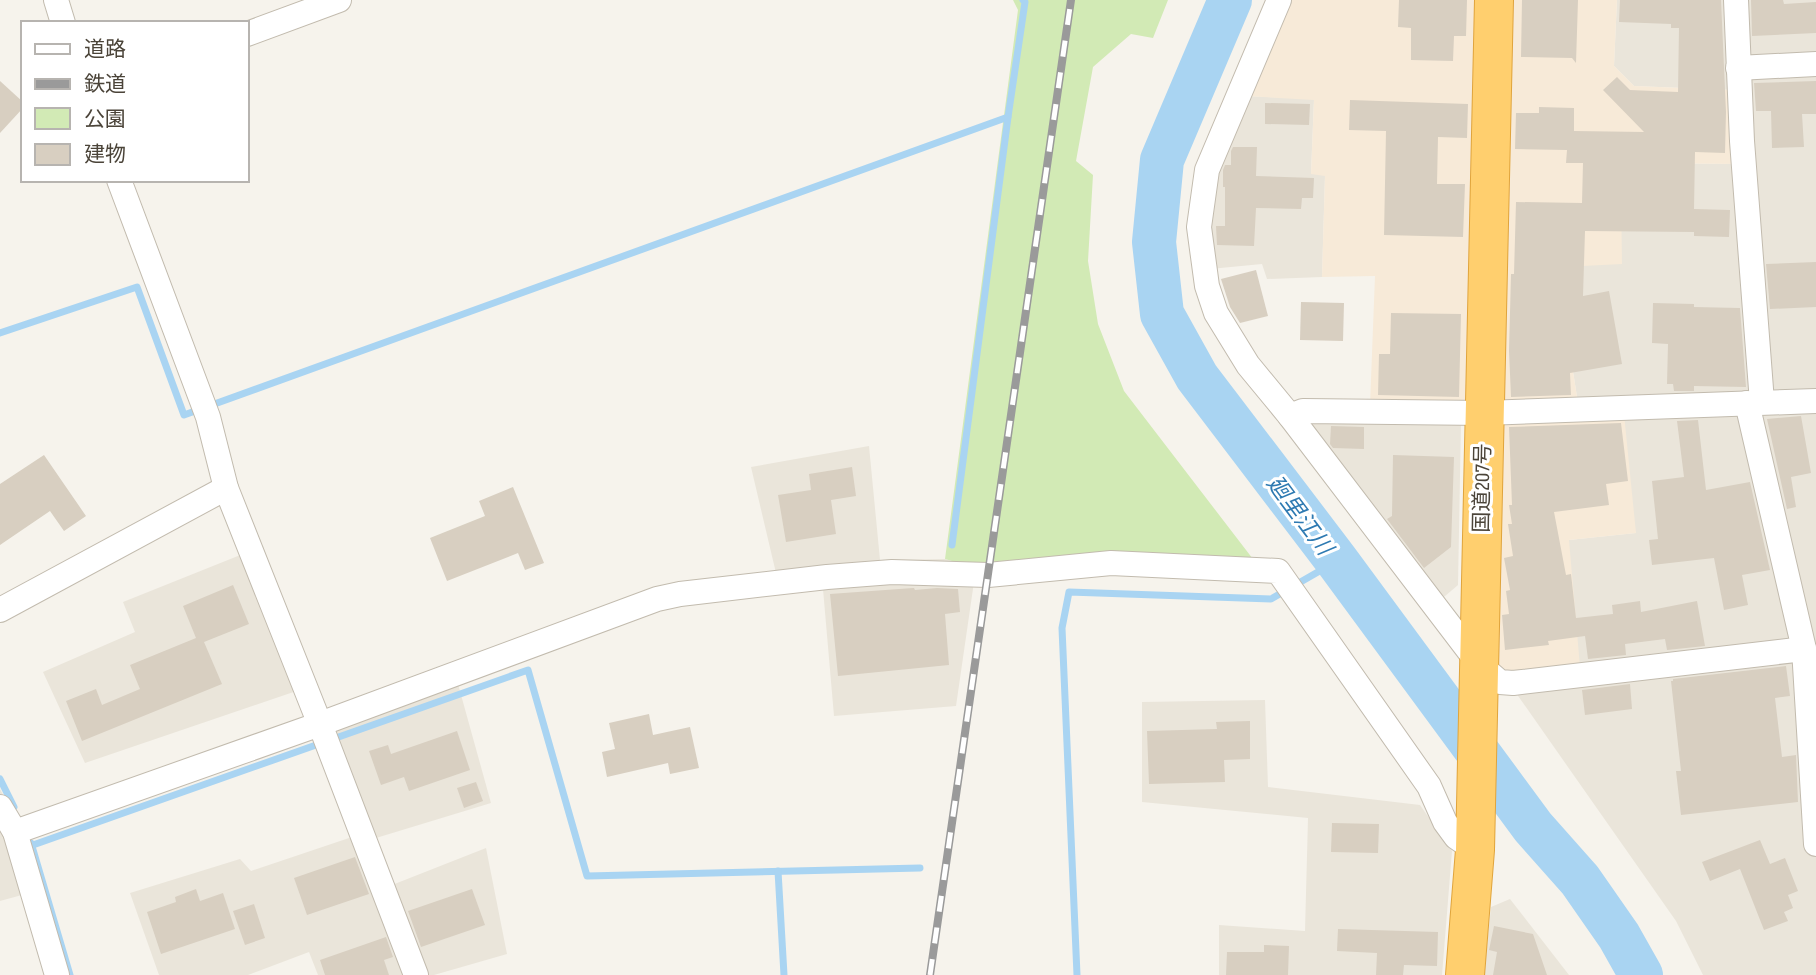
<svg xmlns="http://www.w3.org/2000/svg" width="1816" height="975" viewBox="0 0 1816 975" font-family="'Sofia Sans Condensed','Noto Sans JP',sans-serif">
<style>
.residential{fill:#eae5da}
.commercial{fill:#f7ead8}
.green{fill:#d2eab5}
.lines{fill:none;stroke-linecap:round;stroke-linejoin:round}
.stream{stroke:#a9d4f2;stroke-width:7}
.river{stroke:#a9d4f2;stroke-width:44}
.building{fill:#d8cfc1}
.street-casing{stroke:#c2bbae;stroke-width:26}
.highway-casing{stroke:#e0a43c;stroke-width:40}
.street{stroke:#fff;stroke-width:24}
.highway{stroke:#ffcf6e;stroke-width:38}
.rail-casing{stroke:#9a9a9a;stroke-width:8}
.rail{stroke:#fff;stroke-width:5;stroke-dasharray:16;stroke-linecap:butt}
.labels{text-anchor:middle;stroke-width:6;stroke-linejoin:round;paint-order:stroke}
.street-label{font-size:21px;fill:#4b4439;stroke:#fff}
.water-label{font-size:23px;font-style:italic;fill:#2e7ab2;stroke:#fff}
</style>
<rect width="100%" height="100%" fill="#f6f3ec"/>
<g class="residential">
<path d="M1617 0H1816V975H1703L1676 921 1502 673 1569 540 1636 533 1580 416 1564 314 1562 267 1621 198 1640 163 1737 164 1733 90 1634 86 1614 66Z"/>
<path d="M1246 96 1314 99 1311 173 1325 175 1322 277 1267 279 1262 264 1210 269 1206 227 1214 171Z"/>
<path d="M1326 421 1461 422 1458 585 1438 602 1306 425Z"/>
<path d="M869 446 880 560 945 559 976 568 956 706 834 716 823 589 780 590 751 467Z"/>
<path d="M263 546 314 685 85 763 43 672 135 632 123 602Z"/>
<path d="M453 666 491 803 376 838 392 885 486 848 507 954 434 975H318L309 952 248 975H159L130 893 240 859 251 871 352 837 305 722Z"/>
<path d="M1265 700 1268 787 1420 805 1452 851 1442 975H1219V925L1305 931 1308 818 1142 802V702Z"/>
<path d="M0 789 26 838 40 890 0 901Z"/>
<path d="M1510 899 1569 975H1484L1491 907Z"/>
</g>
<g class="commercial">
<path d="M1287 0H1475L1466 407 1370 405 1375 276 1322 277 1325 176 1311 174 1314 100 1246 96Z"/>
<path d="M1509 0H1617L1614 66 1634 86 1733 90 1737 164 1640 163 1621 198 1622 264 1562 267 1564 314 1580 416 1624 414 1636 533 1569 540 1580 667 1502 673 1496 664Z"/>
</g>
<path class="green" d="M1013 0H1168L1153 38 1131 34 1093 67 1076 161 1093 175 1088 261 1098 324 1124 391 1256 563 976 568 945 559 1018 10Z"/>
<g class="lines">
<g class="stream">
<path d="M0 333 137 287 184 415 1008 117 1025 2 1023 0"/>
<path d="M952 545 1008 117"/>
<path d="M0 779 14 807"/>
<path d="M31 843 70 975"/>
<path d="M33 845 528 670 587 876 920 868"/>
<path d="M778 871 784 975"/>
<path d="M1077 975 1062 628 1069 592 1271 599 1337 561"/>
</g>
<path class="river" d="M1230 0 1162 160 1154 242 1162 314 1197 377 1337 561 1533 827 1580 880 1619 936 1641 975"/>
</g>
<g class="building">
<path d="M1399 0H1467L1466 36H1454L1453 61 1411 60V28L1398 27Z"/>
<path d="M1522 0H1578L1576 63 1572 58 1521 57Z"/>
<path d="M1620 0H1721L1726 112 1725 153 1695 152 1694 209 1730 210 1729 237 1694 236V232L1585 231 1583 296 1609 291 1622 364 1570 373 1571 395 1511 397 1509 351 1511 274H1514L1516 202 1582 203 1583 163H1566L1567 150 1515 149 1516 113H1539V107L1574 108V131L1644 132 1603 90 1617 77 1630 90 1678 92 1679 28H1671V24L1619 22Z"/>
<path d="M1751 0H1783L1784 4 1816 2V33L1752 36Z"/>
<path d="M0 81 23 102V108L0 133Z"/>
<path d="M1816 81V114H1802L1804 147 1772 148 1771 111H1756L1754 83Z"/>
<path d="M1350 100 1468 104 1467 138 1438 137 1437 184H1465L1463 237 1384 235 1386 131 1349 130Z"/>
<path d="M1265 103 1310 104 1309 125 1265 124Z"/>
<path d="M1233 147H1257L1256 176 1314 178 1313 198H1302L1301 209 1256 208 1254 246 1217 245 1216 226H1225V187H1223V170L1225 165H1231V151Z"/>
<path d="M1816 262V307L1770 309 1766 264Z"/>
<path d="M1256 270 1268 316 1240 323 1230 307 1221 279Z"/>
<path d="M1301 302 1344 303 1343 341 1300 340Z"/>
<path d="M1653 303 1694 304V307L1740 308 1746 387 1694 386V391H1674L1673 384H1667L1668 344 1652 343Z"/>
<path d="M1391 313 1461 314 1459 397 1378 395 1379 354H1390Z"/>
<path d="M1801 416 1811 473 1791 477 1796 507 1787 509 1767 419Z"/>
<path d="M1698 420 1706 490 1750 482 1770 570 1742 575 1748 605 1724 610 1714 558 1652 565 1649 540 1658 539 1652 481 1684 477 1677 421Z"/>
<path d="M1621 423 1628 481 1606 484 1609 505 1554 512 1566 575 1571 574 1576 618 1613 614 1612 605 1640 601 1641 612 1697 601 1705 646 1667 650 1665 639 1625 644 1626 655 1588 659 1585 636 1548 641 1549 645 1505 650 1502 615 1509 614 1506 591 1510 590 1504 558 1513 556 1508 524H1512L1509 505H1512L1509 427Z"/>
<path d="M1331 426 1364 427V449L1333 448 1330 444Z"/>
<path d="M44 455 86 516 64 531 50 511 0 545V484Z"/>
<path d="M1393 455 1454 457 1451 547 1424 568 1387 519 1392 516Z"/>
<path d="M852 467 856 496 831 500 836 534 786 542 778 495 811 490 809 474Z"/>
<path d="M513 487 544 563 525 570 518 553 447 581 430 538 485 516 479 501Z"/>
<path d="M233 585 249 624 204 642 222 684 82 741 66 701 96 689 102 705 140 689 130 665 196 638 183 606Z"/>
<path d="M913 588H914L915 590 937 588 958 589 960 612 945 614 949 665 838 676 830 594Z"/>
<path d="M1786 666 1790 696 1775 698 1782 757 1796 755 1798 802 1681 815 1676 771H1681L1671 681H1673V679Z"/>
<path d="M1630 684 1632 709 1585 715 1582 690Z"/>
<path d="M649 714 653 735 690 727 699 768 670 774 668 763 607 777 602 752 615 749 609 723Z"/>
<path d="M1250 721V759L1224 760 1225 782 1149 784 1147 731 1217 729 1216 722Z"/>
<path d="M457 731 470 770 409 791 404 777 381 785 369 751 388 745 391 754Z"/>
<path d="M476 782 483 801 464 808 457 788Z"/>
<path d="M1332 823 1379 824 1378 853 1331 852Z"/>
<path d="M1760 840 1770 864 1785 858 1798 891 1788 895 1793 908 1784 912 1788 921 1764 930 1740 869 1710 881 1702 862Z"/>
<path d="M355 857 369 894 307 915 294 878Z"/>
<path d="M196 889 200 901 223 893 235 929 161 954 147 912 176 902 175 897Z"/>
<path d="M472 889 485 925 421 947 408 911Z"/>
<path d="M254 904 265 938 245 945 233 911Z"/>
<path d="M1494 926 1533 934 1547 975H1493L1497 952 1489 950Z"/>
<path d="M1338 929 1438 932 1437 966 1404 965 1403 975H1376L1377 953 1337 951Z"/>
<path d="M386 937 393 957 384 960 389 975H325L320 960Z"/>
<path d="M1264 945 1289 946 1288 975H1226L1227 952H1264Z"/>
</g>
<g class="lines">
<g class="street-casing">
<g id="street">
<path d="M56 0 63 23"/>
<path d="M1279 0 1207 170 1199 227 1207 286 1216 313 1248 365 1290 416 1479 664 1500 682 1513 683 1804 649"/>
<path d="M1736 0 1742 141 1762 402"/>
<path d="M247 34 339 0"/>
<path d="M1738 68 1816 64"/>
<path d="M119 180 208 417 226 488 323 732 416 975"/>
<path d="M1747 403 1804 649 1816 844"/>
<path d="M1290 416 1303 411 1484 413 1816 401"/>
<path d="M0 610 226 488"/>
<path d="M0 807 15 832 57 975"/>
<path d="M15 832 320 724 657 599 680 594 827 577 892 572 988 575 1111 563 1278 571 1429 786 1445 822 1456 837 1475 850"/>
</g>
</g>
<g class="highway-casing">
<path id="highway" d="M1465 975 1475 850 1494 0"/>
</g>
<use href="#street" class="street"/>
<use href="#highway" class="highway"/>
<g class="rail-casing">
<path id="rail" d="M930 975 1071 0"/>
</g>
<use href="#rail" class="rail"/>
</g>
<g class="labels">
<g class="street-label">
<text transform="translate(1482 488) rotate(-89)" y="7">国道207号</text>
</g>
<g class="water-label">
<text transform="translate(1300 515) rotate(53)" y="8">廻里江川</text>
</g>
</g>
<rect x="21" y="21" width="228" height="161" fill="#ffffff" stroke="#b7b4b0" stroke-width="2"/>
<rect x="35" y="44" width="35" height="10" fill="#ffffff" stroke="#b7b4b0" stroke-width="2"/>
<text x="84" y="56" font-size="21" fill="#4b4439">道路</text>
<rect x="35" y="79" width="35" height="10" fill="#9a9a9a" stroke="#b7b4b0" stroke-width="2"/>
<text x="84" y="91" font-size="21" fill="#4b4439">鉄道</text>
<rect x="35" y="108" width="35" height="21" fill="#d2eab5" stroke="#b7b4b0" stroke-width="2"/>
<text x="84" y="126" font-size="21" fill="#4b4439">公園</text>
<rect x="35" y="144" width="35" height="21" fill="#d8cfc1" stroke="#b7b4b0" stroke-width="2"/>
<text x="84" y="161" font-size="21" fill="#4b4439">建物</text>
</svg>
